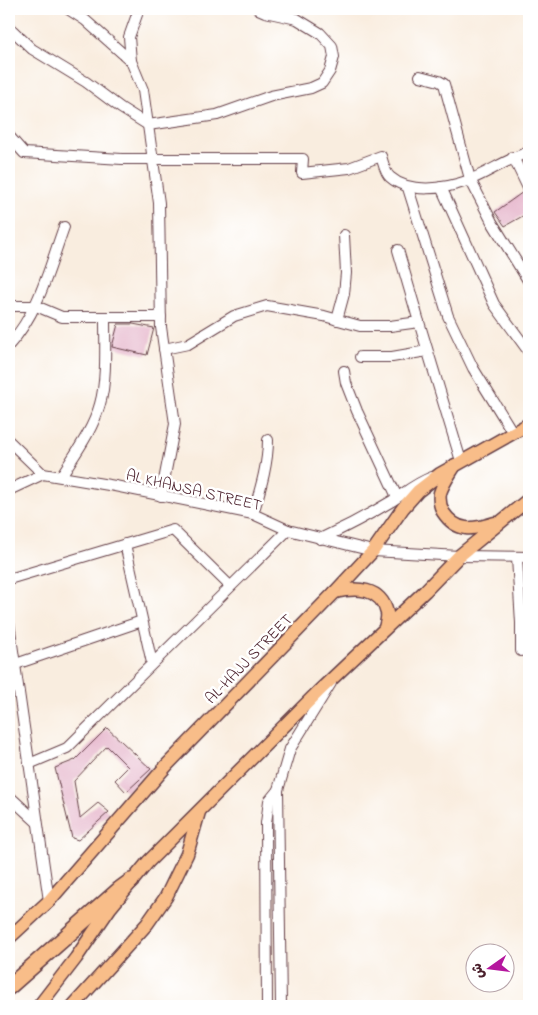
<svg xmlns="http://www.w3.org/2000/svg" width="538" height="1015" viewBox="0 0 538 1015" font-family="'Indie Flower','Playpen Sans Arabic',sans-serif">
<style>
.building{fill:#e4b1c8}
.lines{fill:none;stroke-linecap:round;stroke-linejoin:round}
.minor-casing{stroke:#643e46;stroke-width:12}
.major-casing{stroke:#643e46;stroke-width:15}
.highway-casing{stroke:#643e46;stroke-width:18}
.minor{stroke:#fff;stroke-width:10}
.major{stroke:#f8bd89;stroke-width:12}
.highway{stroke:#f8bd89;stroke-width:15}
.labels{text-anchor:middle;stroke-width:5;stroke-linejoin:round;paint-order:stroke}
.street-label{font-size:16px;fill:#4a1f2b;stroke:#fff}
</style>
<rect width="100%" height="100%" fill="#fff"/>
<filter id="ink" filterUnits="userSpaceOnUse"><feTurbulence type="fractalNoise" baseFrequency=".02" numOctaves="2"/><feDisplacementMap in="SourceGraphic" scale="10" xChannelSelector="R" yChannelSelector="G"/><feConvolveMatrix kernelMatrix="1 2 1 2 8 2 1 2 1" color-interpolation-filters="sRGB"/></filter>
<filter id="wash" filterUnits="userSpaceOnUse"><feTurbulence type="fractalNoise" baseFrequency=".0096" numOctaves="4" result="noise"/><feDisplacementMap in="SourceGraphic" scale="20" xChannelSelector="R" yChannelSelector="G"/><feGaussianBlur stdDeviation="1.12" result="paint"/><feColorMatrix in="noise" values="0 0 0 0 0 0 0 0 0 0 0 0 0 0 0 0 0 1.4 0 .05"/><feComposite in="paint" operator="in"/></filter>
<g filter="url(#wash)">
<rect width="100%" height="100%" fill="#f9eddf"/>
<g id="blocks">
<g class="building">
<path d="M523 192 529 198V209L528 213 505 226 495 212Z"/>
<path d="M118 324H133L154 328 147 355 112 347Z"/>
<path d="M107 728 151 769 126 792 115 780 128 767 107 746 74 781 80 818 98 803 109 812 78 840 72 838 55 768 75 760Z"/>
</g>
</g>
</g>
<g filter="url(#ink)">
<use href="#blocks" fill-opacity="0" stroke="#643e46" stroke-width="1"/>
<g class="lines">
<g class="minor-casing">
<g id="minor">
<path d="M68 9 85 20 131 61"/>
<path d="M139 9 129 37 131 61 143 90 159 203 161 327 175 424 161 496"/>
<path d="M9 27 32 49 86 82 121 108 148 125 217 115 271 96 311 88 322 83 330 71 334 57 332 46 320 33 297 19 265 12 258 9"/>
<path d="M420 76 439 81 444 84 470 179 492 222 529 282"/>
<path d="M9 136 24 153 122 159H303L302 173 349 168 381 156C383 162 385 173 390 177 409 194 444 189 467 181 488 173 507 159 529 152"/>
<path d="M513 157 529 190"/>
<path d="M441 187 494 304 529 352"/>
<path d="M408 188 448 316 473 368 513 433"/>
<path d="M9 306H36L62 317H161"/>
<path d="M337 320 344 294 346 273 344 235"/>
<path d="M419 322 461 461"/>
<path d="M9 345C39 312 49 268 64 227"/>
<path d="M164 349 188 344 234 316 267 306 324 316 360 326H390L419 322 398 250"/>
<path d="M360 357H392L427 351"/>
<path d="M344 371 346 383 357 411 397 497"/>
<path d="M9 441 43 474"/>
<path d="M61 476C75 454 93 430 100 404 107 380 105 344 105 318"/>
<path d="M9 490 43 474 115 486 253 514 288 530 373 551 459 556 529 557"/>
<path d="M253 514C260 490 268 465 268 440"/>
<path d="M320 539C346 527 367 516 392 501 406 492 416 483 432 477"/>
<path d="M125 544 152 663"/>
<path d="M517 558 521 623V651"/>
<path d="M9 579 173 530 230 586"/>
<path d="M9 623 49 901"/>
<path d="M10 666 142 621"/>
<path d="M29 764 67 748 288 530"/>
<path d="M9 796 37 822"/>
<path d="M267 1006 266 823 269 801 278 790"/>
<path d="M281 1006 278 790 290 749 331 683"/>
</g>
</g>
<g class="major-casing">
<g id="major">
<path d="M455 465C450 474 443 483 440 493 439 499 440 506 443 512 457 533 473 530 495 523"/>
<path d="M335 592C356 587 381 587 387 613 388 617 386 624 385 628"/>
<path d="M9 938 49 901 167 765 335 592 373 551 403 508 418 491 440 474 529 424"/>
<path d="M39 1006 76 958 110 908 148 862 318 692 425 591 459 556 529 499"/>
<path d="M73 1006 147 924 166 897 187 854 199 812"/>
</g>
</g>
<g class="highway-casing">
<path id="highway" d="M9 987 120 889 131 881"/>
</g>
<use href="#minor" class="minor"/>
<use href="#major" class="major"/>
<use href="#highway" class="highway"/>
</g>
</g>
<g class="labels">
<g class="street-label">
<text transform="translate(194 489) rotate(13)" y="6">AL KHANSA STREET</text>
<text transform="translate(248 658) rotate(-46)" y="6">AL-HAJJ STREET</text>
</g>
</g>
<rect width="538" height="1015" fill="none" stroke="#fff" stroke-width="30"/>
<g transform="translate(490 968) rotate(256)"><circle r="24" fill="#ffffff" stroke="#b7a5aa"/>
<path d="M0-4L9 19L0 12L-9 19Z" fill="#b5179e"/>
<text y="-8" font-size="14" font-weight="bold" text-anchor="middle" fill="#4a1f2b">ش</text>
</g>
</svg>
